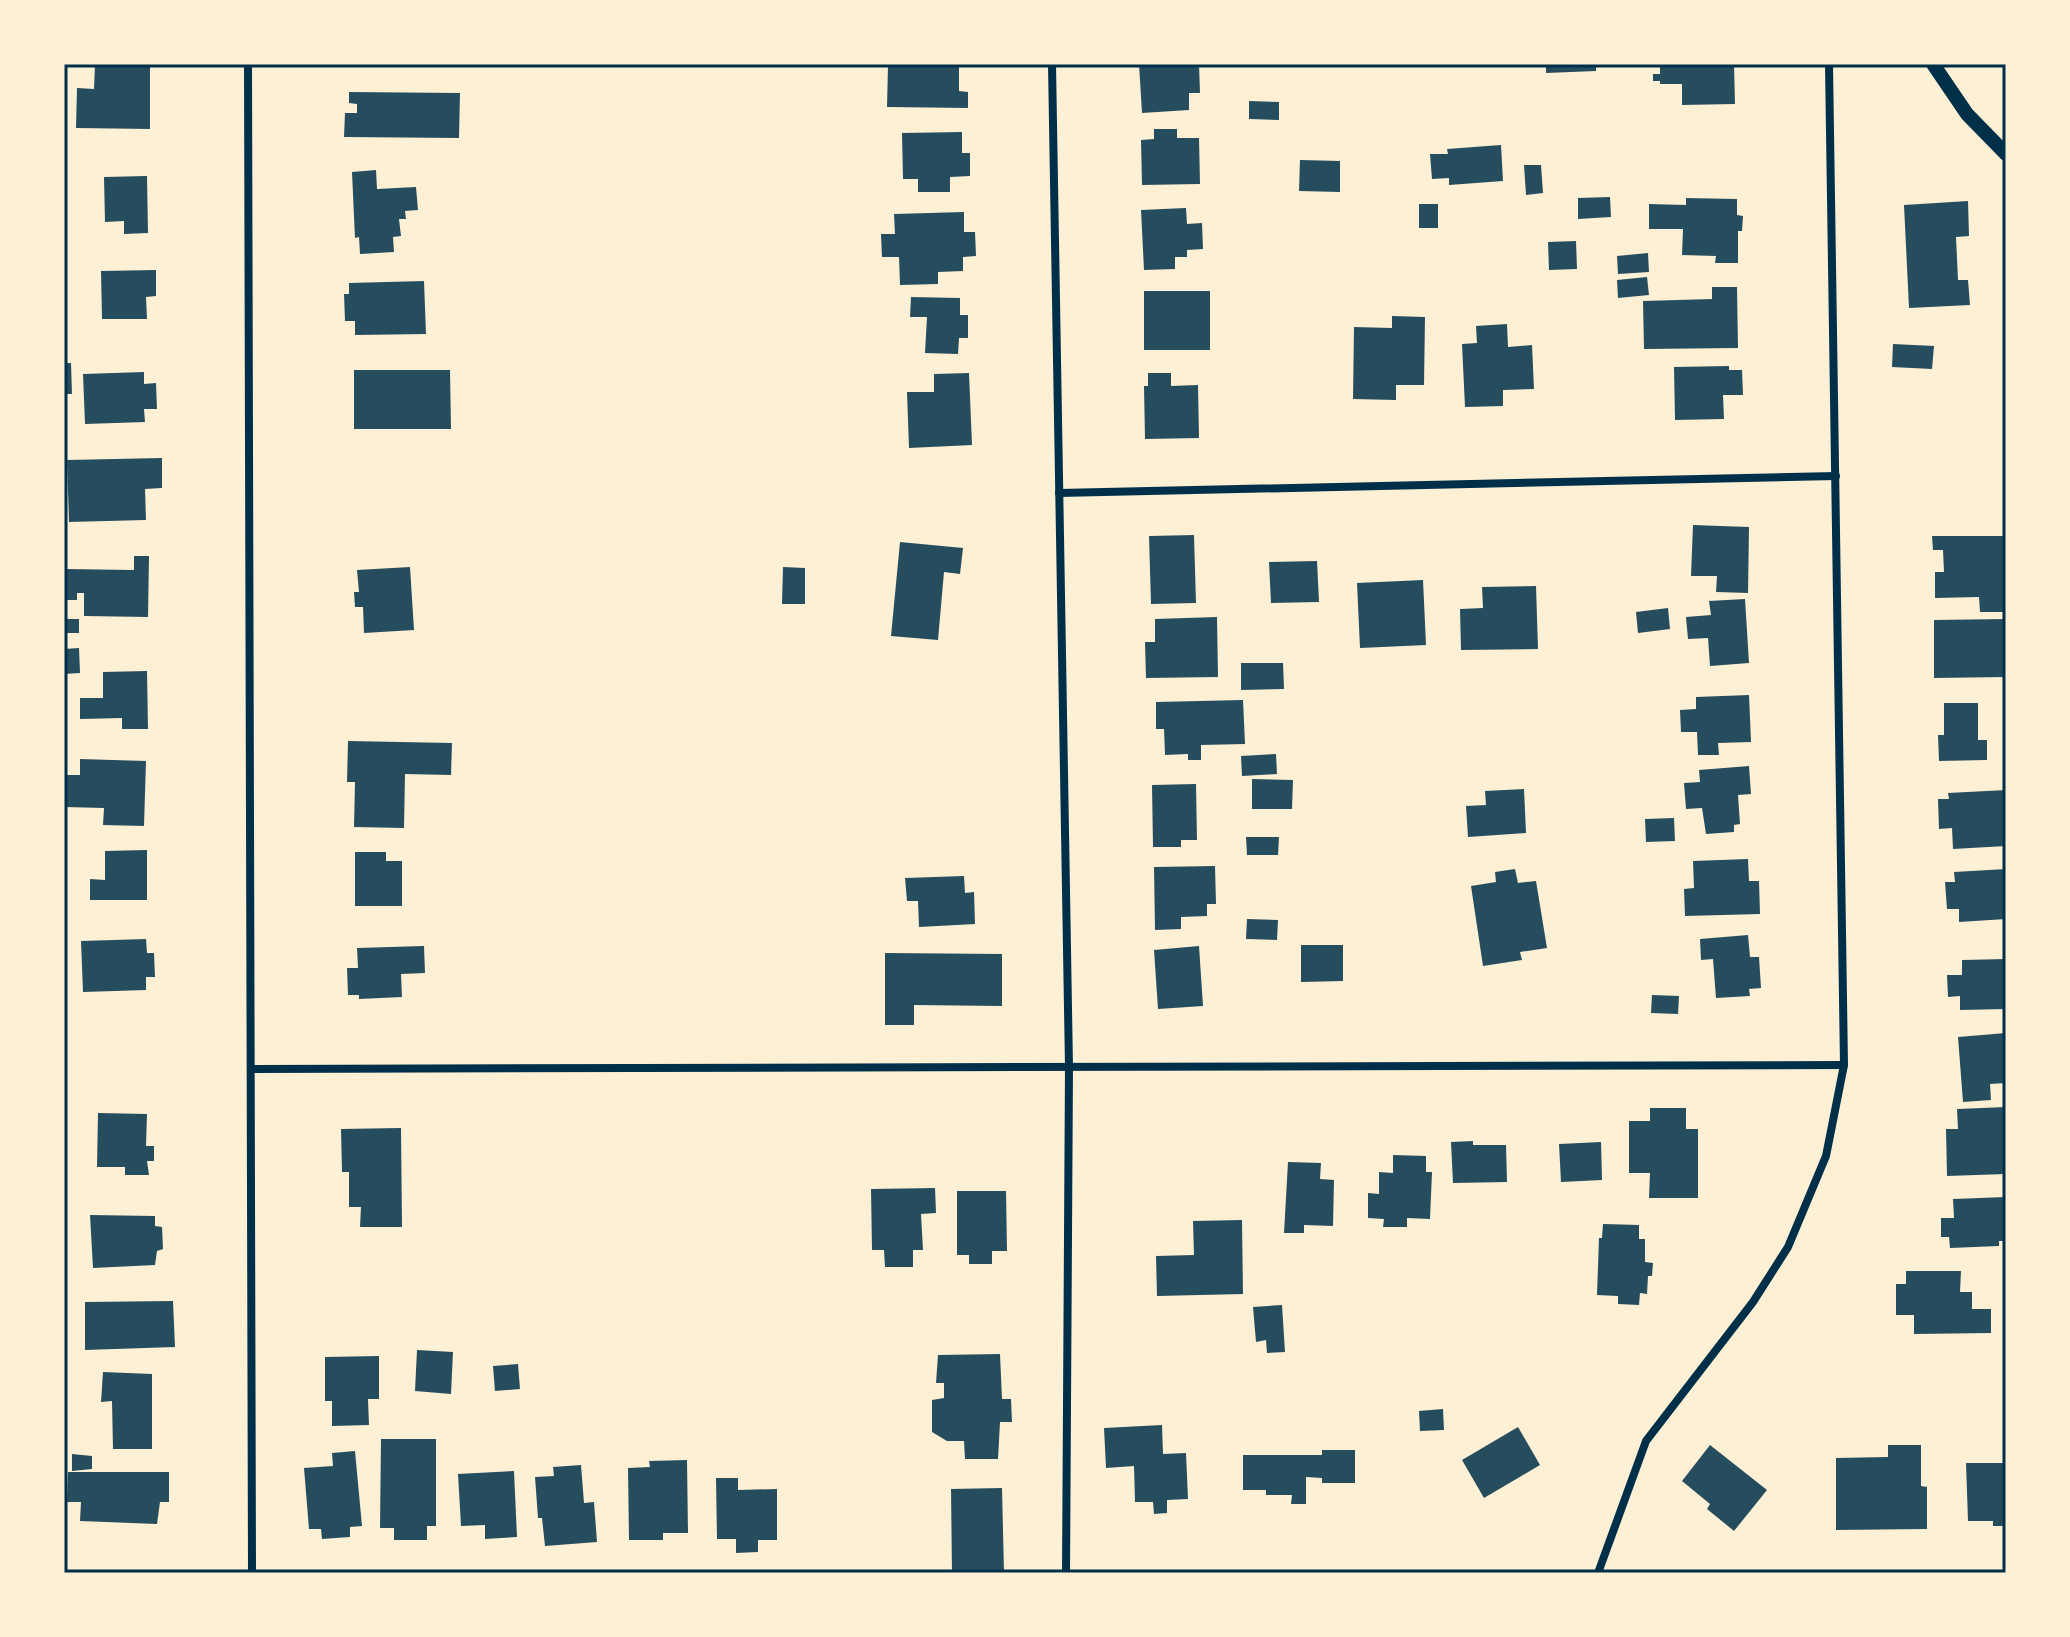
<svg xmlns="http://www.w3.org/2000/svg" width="2070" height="1637" viewBox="0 0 2070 1637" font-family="Cabin,sans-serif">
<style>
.building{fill:#264d5e}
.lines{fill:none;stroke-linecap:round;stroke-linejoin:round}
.minor{stroke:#003049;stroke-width:8}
.tertiary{stroke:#003049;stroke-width:14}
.neatline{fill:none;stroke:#003049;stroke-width:3}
</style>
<rect width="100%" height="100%" fill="#fdf0d5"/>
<g class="building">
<path d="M95 64H150V129L76 128 77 88 94 89Z"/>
<path d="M914 64H959V91L968 92V108L887 107 888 65Z"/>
<path d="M1139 64H1199L1200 93H1189V110L1142 113Z"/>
<path d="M1546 64H1596V71L1546 73Z"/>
<path d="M1660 64H1734L1735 104 1682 105V84H1660V81H1653V74H1660Z"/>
<path d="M349 92 460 93 459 138 344 137 345 113H357V104L349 103Z"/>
<path d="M1249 101 1279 102V120L1249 119Z"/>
<path d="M1154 129H1177V138H1199L1200 184 1142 185 1141 140 1154 139Z"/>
<path d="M962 132V153H970V176L950 177V192H918V179H903L902 133Z"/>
<path d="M1501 145 1503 181 1449 185V178L1432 179 1430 154H1448L1447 149Z"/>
<path d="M1300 160 1340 161V192L1299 191Z"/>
<path d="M1524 165H1541L1543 193 1526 195Z"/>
<path d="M376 170 377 189 416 187 418 210 405 211 406 219H399L401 236 393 237 394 252 360 254 359 237 355 238 352 172Z"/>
<path d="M147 176 148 233 124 234V221L105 222 104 177Z"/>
<path d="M1610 197 1611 217 1578 219V198Z"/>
<path d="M1686 198 1737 199V215L1743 216 1742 231H1738V263H1715L1716 256 1682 255 1683 229H1649V204L1686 205Z"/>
<path d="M1968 201 1969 236 1956 237 1958 280H1968L1970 305 1909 308 1904 205Z"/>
<rect x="1419" y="204" width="19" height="24"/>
<path d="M1186 208 1187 224 1202 223 1203 249 1187 250V257H1175V269L1144 270 1141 210Z"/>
<path d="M964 212V232H975L976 256 963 257V271L938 272V284L900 285 899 257H882L881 234H895L894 214Z"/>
<path d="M1576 241 1577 269 1549 270 1548 242Z"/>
<path d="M1648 253 1649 272 1618 274 1617 256Z"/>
<path d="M156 270V296L146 297 147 319H102L101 271Z"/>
<path d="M1647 277 1649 295 1618 298 1617 280Z"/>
<path d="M424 281 426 334 355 335V321H345L344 294H349V283Z"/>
<path d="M1712 287H1737L1738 348 1644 349 1643 301 1712 299Z"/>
<rect x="1144" y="291" width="66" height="59"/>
<path d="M911 297 960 298V315H968V338H959L958 354 925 353 927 317H910Z"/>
<path d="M1392 316 1425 317 1424 385H1396V400L1353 399 1354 327 1392 328Z"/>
<path d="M1507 324 1508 347 1532 345 1534 389 1503 390V406L1465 407 1462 344 1477 343 1476 326Z"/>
<path d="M1893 344 1934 346 1932 369 1892 367Z"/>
<path d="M64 363H71L72 394H64Z"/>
<path d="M1729 366V370H1742L1743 395H1723L1724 419 1675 420 1674 367Z"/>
<path d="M354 370H450L451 429H354Z"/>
<path d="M144 372V384L156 383 157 409H144L145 422 85 424 83 374Z"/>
<path d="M969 373 972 445 909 448 907 392H934V374Z"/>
<path d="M1148 373H1171V386L1198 385 1199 438 1145 439 1144 386H1148Z"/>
<path d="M162 458V488L145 489 146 520 69 522 67 460Z"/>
<path d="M1693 525 1749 527 1748 593 1716 592 1717 576H1691Z"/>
<path d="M1194 535 1196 603 1151 604 1149 536Z"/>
<path d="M1932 536H2005L2006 612H1980L1979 597 1935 598V572H1944L1943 550H1933Z"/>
<path d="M900 542 963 548 960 574 944 572 938 640 891 636Z"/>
<path d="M134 556H149L148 617 84 616V593H77V600H64V569L134 570Z"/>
<path d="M1317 561 1319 602 1271 603 1269 562Z"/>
<path d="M410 567 414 630 364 633 363 607H355L354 592H359L357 570Z"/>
<path d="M783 567 805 568V604H782Z"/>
<path d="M1423 580 1426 645 1360 648 1357 583Z"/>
<path d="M1536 586 1538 649 1461 650 1460 609 1483 608 1482 587Z"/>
<path d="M1745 599 1749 663 1710 666 1708 638 1688 639 1686 617 1711 615 1709 601Z"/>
<path d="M1668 608 1670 629 1638 633 1636 612Z"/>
<path d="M1217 617 1218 677 1146 678 1145 642H1155V619Z"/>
<rect x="64" y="619" width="15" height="14"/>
<path d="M2006 619V677L1934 678V620Z"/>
<path d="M79 648 80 673 64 674V649Z"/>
<path d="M1241 663H1283L1284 689 1241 690Z"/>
<path d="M147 671 148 729H122V718L80 719V698H103V672Z"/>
<path d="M1749 695 1751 742 1718 743 1719 755H1698L1697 732H1681L1680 710 1696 709V697Z"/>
<path d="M1243 700 1245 744 1201 745V760H1188V754L1165 755 1164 729H1156V702Z"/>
<path d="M1944 703H1978V740H1987V760L1939 761 1938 735H1944Z"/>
<path d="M348 741 452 743 451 775 405 774 404 828 354 827 355 782H347Z"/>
<path d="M1276 754 1277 774 1242 776 1241 756Z"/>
<path d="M80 759 146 761 144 826 103 825 104 808 64 807V775H80Z"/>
<path d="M1749 766 1751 794 1738 795 1740 824 1734 825V832L1706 834 1702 808 1686 809 1684 783 1700 782 1699 770Z"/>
<path d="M1252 779 1293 780 1292 809H1252Z"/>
<path d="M1196 784 1197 840H1181V847H1153L1152 785Z"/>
<path d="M1524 789 1526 833 1468 837 1466 806 1486 805 1485 791Z"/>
<path d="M2006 790V846L1953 849 1952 828 1939 829 1938 799H1949L1948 793Z"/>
<path d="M1674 818 1675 841 1646 842 1645 819Z"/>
<path d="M1246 837H1279L1278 855H1247Z"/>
<path d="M147 850V900H90V879L105 880V851Z"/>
<path d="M355 852H386V861H402V906H355Z"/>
<path d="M1748 859 1749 881H1759L1760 914 1685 916 1684 889 1694 888 1693 861Z"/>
<path d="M1215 866 1216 904H1207V916L1181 917V929L1155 930 1154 867Z"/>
<path d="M1515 869 1518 883 1536 881 1547 948 1520 952 1522 960 1483 966 1471 886 1496 882 1495 872Z"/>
<path d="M2006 869V919L1959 922V909H1947L1945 882H1955L1954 872Z"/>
<path d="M964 876 965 893 974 892 975 924 919 927 918 901H907L905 878Z"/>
<path d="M1247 919 1278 920 1277 940 1246 939Z"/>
<path d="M1748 935 1750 957H1759L1761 988 1749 989 1750 996 1716 998 1713 959 1701 960 1700 939Z"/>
<path d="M146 939 147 953H154L155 977H146V990L83 992 81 941Z"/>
<path d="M1301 945H1343V981L1301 982Z"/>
<path d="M424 946 425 973 401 974 402 997 359 999V995H348L347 968H358L357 948Z"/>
<path d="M1199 946 1203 1006 1158 1009 1154 950Z"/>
<path d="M885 953 1002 954V1006L914 1005V1025H885Z"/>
<path d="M2006 959V1009L1960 1010V996L1948 997 1947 975H1962V960Z"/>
<path d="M1652 995 1679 996 1678 1014 1651 1013Z"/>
<path d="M2006 1033V1083L1990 1084 1991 1100 1963 1102 1958 1037Z"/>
<path d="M2006 1107V1174L1947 1176 1946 1129H1958L1957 1109Z"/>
<path d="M1650 1108H1686V1129H1698V1198H1649L1650 1173H1629V1121H1650Z"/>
<path d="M98 1113 147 1114 146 1146H154V1161H147L149 1175H125V1167H97Z"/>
<path d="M401 1128 402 1227H360L361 1207H349V1172H342L341 1129Z"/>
<path d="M1473 1141V1145H1506L1507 1182 1453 1183 1451 1142Z"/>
<path d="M1601 1142 1602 1180 1561 1182 1559 1144Z"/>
<path d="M1393 1155 1426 1156V1172H1432L1430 1219 1407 1218V1227H1383L1384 1219 1368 1218V1193L1379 1194V1172L1393 1173Z"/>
<path d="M1288 1162 1321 1163 1320 1179 1334 1180 1333 1226 1304 1225V1233H1284Z"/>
<path d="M935 1188 936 1213 921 1214 923 1250H913V1267H885L884 1250H872L871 1189Z"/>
<path d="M957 1191H1006L1007 1251H992V1264H969V1255H957Z"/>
<path d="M2006 1197V1241H1999V1246L1950 1248 1949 1237H1941V1218H1954L1953 1199Z"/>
<path d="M90 1215 155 1216V1226L162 1227 163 1249 157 1251 155 1265 93 1268Z"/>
<path d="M1242 1220 1243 1294 1157 1296 1156 1256 1194 1255 1193 1221Z"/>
<path d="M1603 1224 1639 1225V1239H1645V1262L1653 1263 1652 1276H1648L1647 1294 1640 1293 1639 1305 1618 1304V1296L1597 1295 1599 1238H1602Z"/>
<path d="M1906 1271H1961L1960 1292H1972V1309H1991V1333L1914 1334V1315H1896V1284H1906Z"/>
<path d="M173 1301 175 1347 85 1350V1302Z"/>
<path d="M1282 1305 1285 1352 1267 1353 1266 1340 1256 1342 1253 1307Z"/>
<path d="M417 1350 453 1352 451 1394 415 1391Z"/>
<path d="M1000 1354 1002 1399H1011L1012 1422H1000L998 1459H965L964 1441H947L932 1432V1400L944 1398V1383H936L938 1355Z"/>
<path d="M379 1356V1399H368L369 1425 332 1426V1401H325V1357Z"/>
<path d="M518 1364 520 1389 495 1391 493 1366Z"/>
<path d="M103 1372 152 1374V1449H113L112 1401 101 1402Z"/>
<path d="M1443 1409 1444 1430 1420 1431 1419 1411Z"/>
<path d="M1162 1425 1163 1454 1186 1453 1188 1499 1167 1500V1513L1154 1514 1153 1502H1135L1134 1466 1106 1468 1104 1428Z"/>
<path d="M1518 1427 1540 1465 1484 1498 1462 1460Z"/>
<path d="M381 1439H436V1526H427V1540H394V1528H380Z"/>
<path d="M1710 1445 1767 1490 1734 1531 1707 1509 1710 1504 1682 1481Z"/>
<path d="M1888 1445H1921V1486L1927 1487V1529L1836 1530V1458L1888 1457Z"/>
<path d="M1322 1450H1355V1483H1322V1478L1306 1477V1504H1291L1292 1495H1266V1490H1243V1455H1322Z"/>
<path d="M355 1451 362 1526 350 1527V1537L322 1539 321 1529H309L304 1468 333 1466 332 1453Z"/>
<path d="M72 1454 92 1456V1469L72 1471Z"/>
<path d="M687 1460 688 1533H663V1540H629L628 1468 650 1467 649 1461Z"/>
<path d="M1966 1463H2006V1526H1993V1521H1968Z"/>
<path d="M581 1465 584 1503 594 1502 597 1542 545 1546 542 1518H538L535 1477 554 1476 553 1467Z"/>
<path d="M514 1471 517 1537 485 1539V1525L461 1526 458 1474Z"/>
<path d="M68 1472H169V1502H160L157 1524 80 1521 81 1502H67Z"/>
<path d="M716 1478H738V1490L777 1489V1540H758V1552L736 1553V1539H717Z"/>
<path d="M1002 1488 1004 1573H952L951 1489Z"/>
</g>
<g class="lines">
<g class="minor">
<path d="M248 64 252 1573"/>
<path d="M1052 64 1069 1067 1066 1573"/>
<path d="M1059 493 1836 476"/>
<path d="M251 1069 1844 1065"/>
<path d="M1598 1573 1646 1441 1753 1302 1788 1247 1826 1156 1844 1065 1829 64"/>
</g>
<path class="tertiary" d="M1933 64 1967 114 2006 154"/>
</g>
<rect width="2070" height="1637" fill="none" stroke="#fdf0d5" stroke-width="132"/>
<rect x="66" y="66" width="1938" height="1505" class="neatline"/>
</svg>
